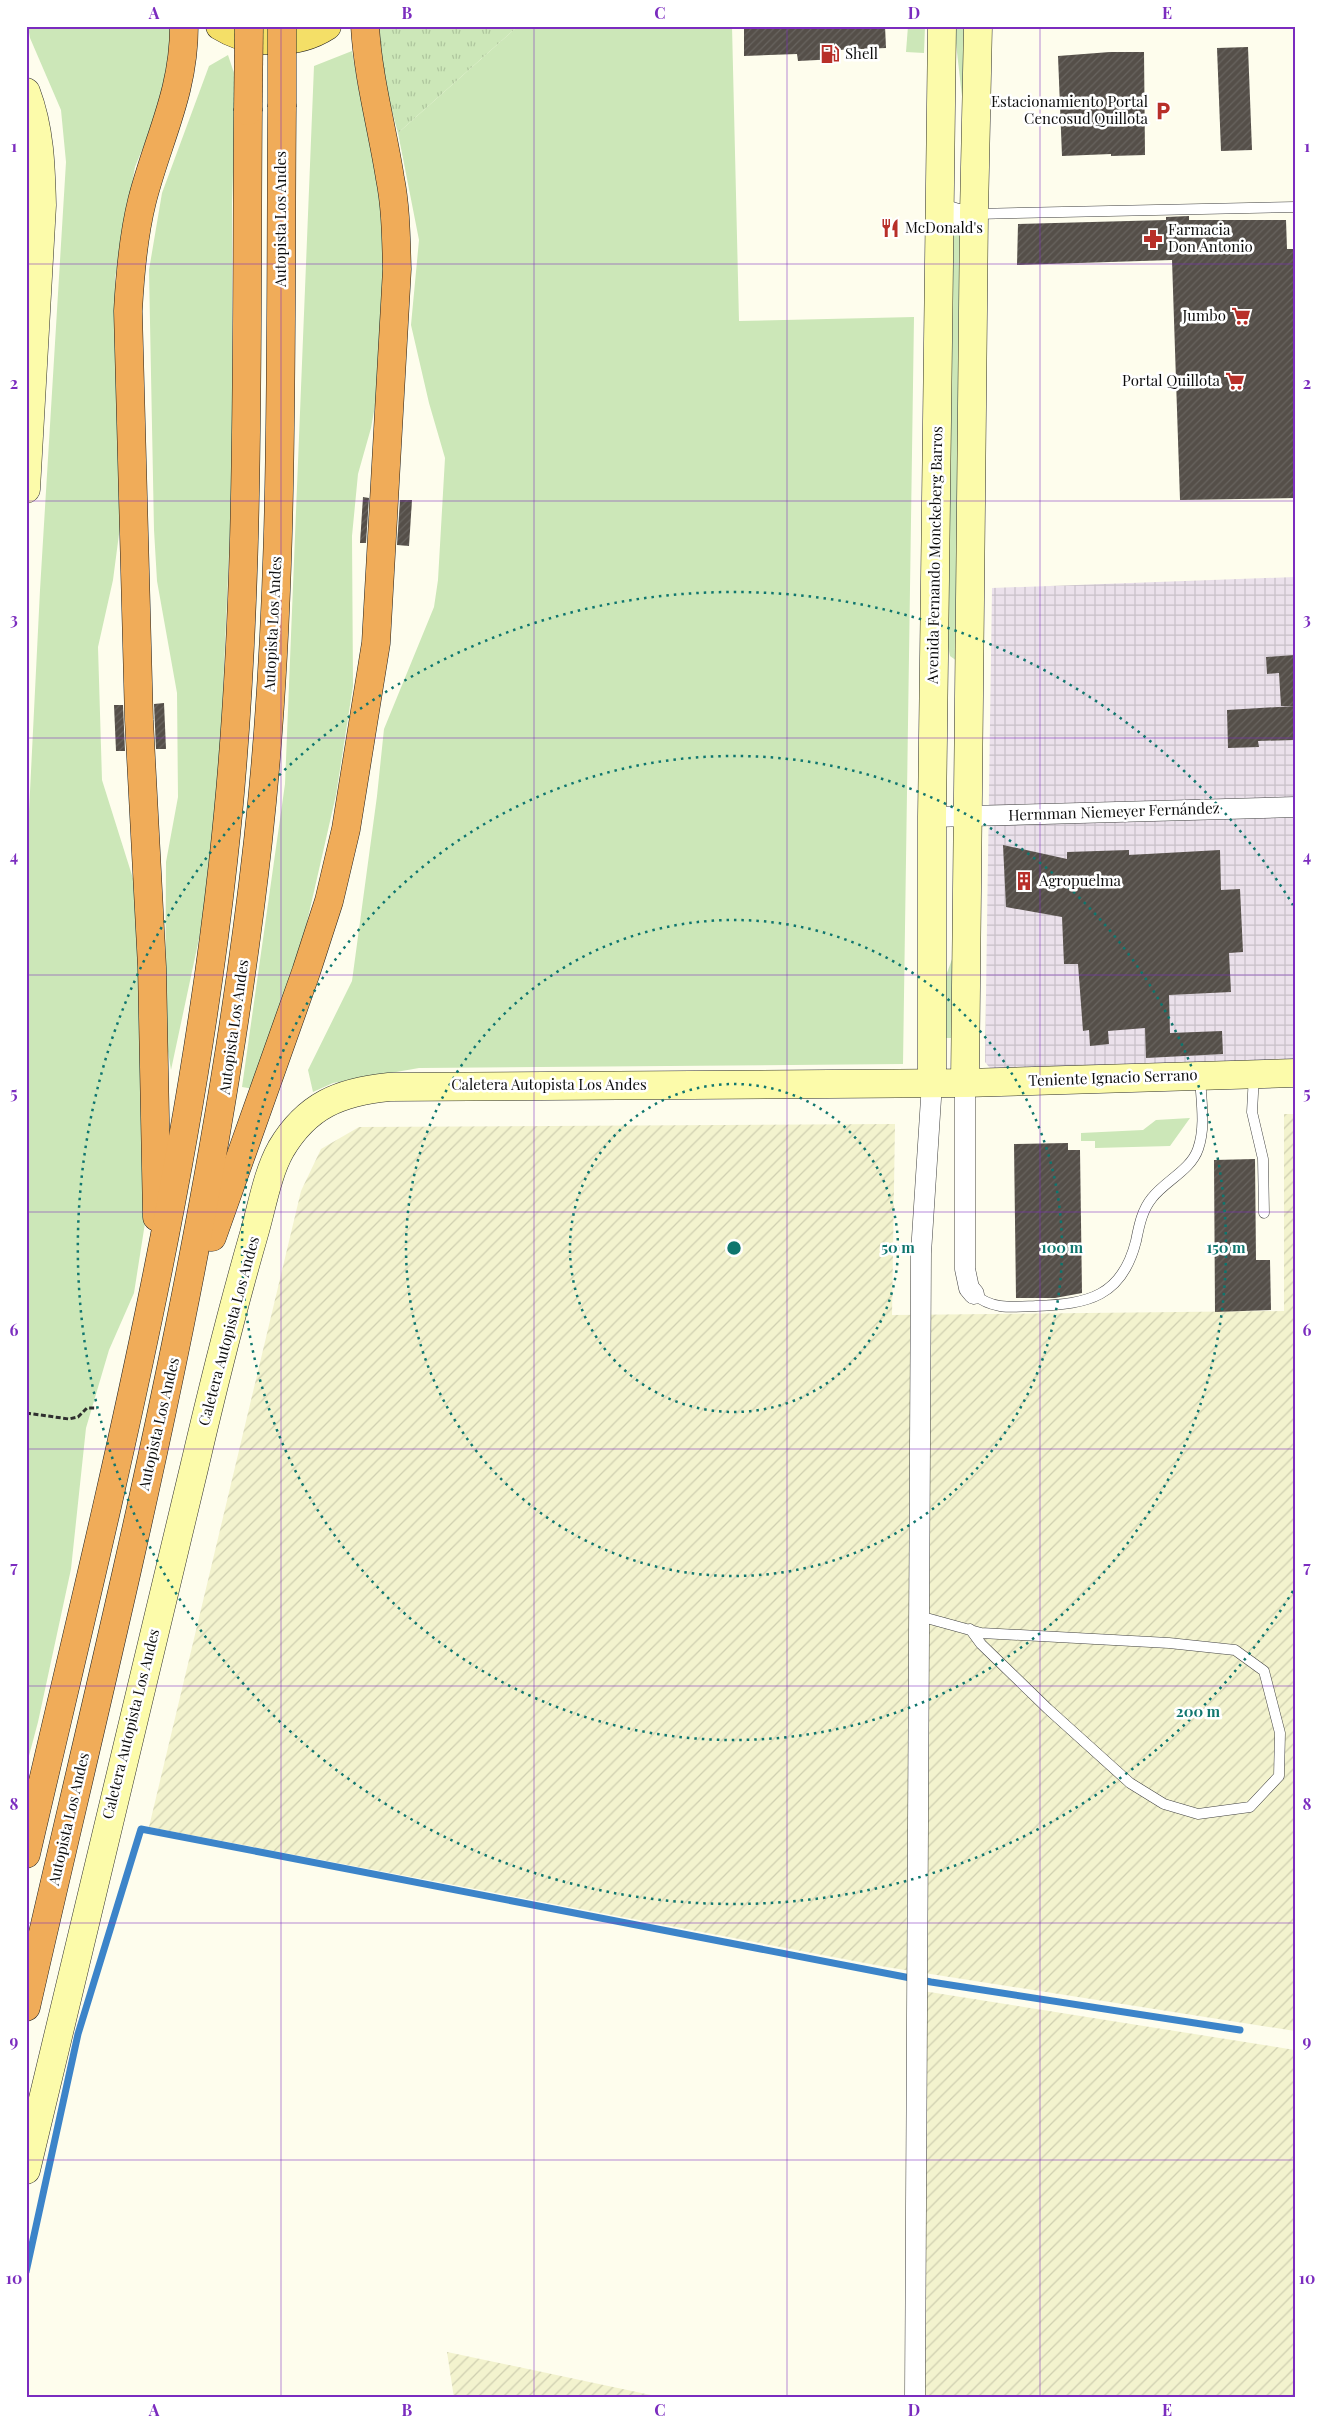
<svg xmlns="http://www.w3.org/2000/svg" width="1321" height="2424" viewBox="0 0 1321 2424" font-family="'Playfair Display',serif">
<style>
.industrial{fill:url(#industrial-grid)}
.farmland{fill:url(#farmland-furrows)}
.grass{fill:#cce7b8}
.park{fill:url(#park-tufts)}
.lines{fill:none;stroke-linecap:round;stroke-linejoin:round}
.stream{stroke:#3c84c9;stroke-width:7}
.building{fill:url(#building-hatch)}
.lane-casing{stroke:#404040;stroke-width:11}
.street-casing{stroke:#404040;stroke-width:21}
.secondary-casing{stroke:#2f2f2f;stroke-width:29}
.primary-casing{stroke:#1e1e1e;stroke-width:29}
.highway-casing{stroke:#1e1e1e;stroke-width:29}
.path{stroke:#2f2f2f;stroke-width:3;stroke-dasharray:5 2.5;stroke-linecap:butt}
.lane{stroke:#fff;stroke-width:10}
.street{stroke:#fff;stroke-width:20}
.secondary{stroke:#fcfbaa;stroke-width:28}
.primary{stroke:#f4df67;stroke-width:28}
.highway{stroke:#f0ac59;stroke-width:28}
.highway-bridge-casing{stroke:#1e1e1e;stroke-width:29;stroke-linecap:butt}
.highway-bridge{stroke:#f0ac59;stroke-width:28}
.grid{fill:none;stroke:#7b2cbf;stroke-width:1;stroke-opacity:0.55}
.ring{fill:none;stroke:#0f766e;stroke-width:2.5;stroke-dasharray:2.5 5}
.labels{text-anchor:middle;stroke-width:5;stroke-linejoin:round;paint-order:stroke}
.poi-label{font-size:15px;fill:#0d0d0d;stroke:#fff;text-anchor:start}
.street-label{font-size:15px;fill:#0d0d0d;stroke:#fff}
.centre{fill:#0f766e;stroke:#fff;stroke-width:2.5}
.ring-label{font-size:15px;text-anchor:middle;font-weight:bold;fill:#0f766e;stroke:#fff;stroke-width:5;stroke-linejoin:round;paint-order:stroke}
.neatline{fill:none;stroke:#7b2cbf;stroke-width:2}
.grid-label{font-size:16px;text-anchor:middle;font-weight:bold;fill:#7b2cbf}
</style>
<defs>
<pattern id="industrial-grid" width="8" height="8" patternUnits="userSpaceOnUse" patternTransform="scale(1.25)"><rect width="8" height="8" fill="#ebe1eb"/><path d="M0 4h8M4 0v8" fill="none" stroke="#c8c0c8"/></pattern>
<pattern id="farmland-furrows" width="10" height="10" patternUnits="userSpaceOnUse" patternTransform="scale(1.25)"><rect width="10" height="10" fill="#f3f3ce"/><path d="M-1 1l2-2M0 10L10 0M9 11l2-2" fill="none" stroke="#cfcfb0"/></pattern>
<pattern id="park-tufts" width="24" height="20" patternUnits="userSpaceOnUse" patternTransform="scale(1.25)"><rect width="24" height="20" fill="#cce7b8"/><path d="M3 7l-1-3M5 7V3M7 7l1-3M15 17l-1-3M17 17v-4M19 17l1-3" fill="none" stroke="#aec59d"/></pattern>
<pattern id="building-hatch" width="6" height="6" patternUnits="userSpaceOnUse" patternTransform="scale(1.25)"><rect width="6" height="6" fill="#554f49"/><path d="M-1 1l2-2M0 6l6-6M5 7l2-2" fill="none" stroke="#68645f"/></pattern>
</defs>
<rect width="100%" height="100%" fill="#fefded"/>
<path class="industrial" d="M1295 577V1065L993 1072 985 1062 992 588Z"/>
<g class="farmland">
<path d="M1284 1114H1295V2031L886 1967 149 1827 301 1191 321 1149 359 1127 895 1124 892 1315 1284 1311Z"/>
<path d="M923 1991 1295 2050V2398H923Z"/>
<path d="M447 2352 665 2398H454Z"/>
</g>
<g class="grass">
<path d="M28 26H170L172 32 162 101 135 167 115 278 117 375 124 496 113 580 98 647 102 780 141 904 148 1204 134 1293 109 1350 86 1428 71 1569 38 1722 26 1767V872L40 590 66 162 61 110 30 38Z"/>
<path d="M518 26H732L739 321 914 317 903 1064 419 1068 333 1083 313 1092 308 1070 352 981 377 796 384 729 434 607 438 580 445 458 429 403 411 325 419 240 398 133Z"/>
<path d="M908 26H925L924 53 906 52Z"/>
<path d="M954 26H966L964 114Z"/>
<path d="M352 51 360 96 378 155 389 254 383 360 371 428 358 474 352 536 353 686 336 795 302 944 254 1089 242 1087 285 784 314 66Z"/>
<path d="M228 55 236 79 232 203V484L222 714 213 873 171 1070 165 1032 166 862 178 797 177 693 157 581 154 530 149 270 162 193 209 66Z"/>
<path d="M949 223 964 224 957 661 950 656 946 637Z"/>
<path d="M955 951V1038H945L944 981Z"/>
<path d="M1190 1118 1170 1146 1095 1148V1141H1081V1133L1143 1130 1156 1120Z"/>
</g>
<path class="park" d="M379 26H518L398 133 380 67Z"/>
<g class="lines">
<path class="stream" d="M26 2272 78 2034 141 1829 931 1982 1240 2030"/>
</g>
<g class="building">
<path d="M744 26H885L886 48 837 50V59L798 61 797 54 744 56Z"/>
<path d="M1248 47 1252 150 1221 151 1217 48Z"/>
<path d="M1110 52H1144L1145 155 1111 156V154L1062 156 1058 56Z"/>
<path d="M1189 216V220H1286L1287 249H1295V498L1180 500 1172 260 1017 265 1018 224 1166 220V217Z"/>
<path d="M363 497 369 498 366 543H360Z"/>
<path d="M400 500H412L409 546 397 545Z"/>
<path d="M1295 655V706H1281L1279 673 1267 674 1266 657Z"/>
<path d="M164 703 166 749H156L154 704Z"/>
<path d="M114 705H123L125 751H116Z"/>
<path d="M1295 706V740L1258 741 1259 747 1228 748 1227 710Z"/>
<path d="M1003 845 1067 859V852L1129 850V855L1220 850 1221 890 1240 889 1243 952 1229 953 1231 992 1169 995 1170 1033 1222 1031 1223 1054 1146 1058 1145 1028 1108 1031 1109 1044 1090 1046 1089 1030 1083 1031 1078 964H1064L1062 917 1006 907Z"/>
<path d="M1068 1143V1150H1080L1082 1293 1055 1298H1016L1014 1144Z"/>
<path d="M1255 1159 1256 1260H1270L1271 1310 1215 1312 1214 1160Z"/>
</g>
<g class="lines">
<g class="lane-casing">
<g id="lane">
<path d="M975 214 1295 207"/>
<path d="M1254 1075 1252 1112 1263 1159 1264 1213"/>
<path d="M974 1294C992 1310 1013 1307 1036 1306 1088 1304 1122 1297 1136 1241 1139 1226 1142 1210 1152 1198 1165 1181 1191 1170 1198 1149 1206 1127 1201 1099 1200 1077"/>
<path d="M919 1616 981 1633 1169 1643 1235 1650 1264 1671 1280 1733 1279 1776 1250 1807 1198 1814 1164 1804 1130 1783 1048 1709 981 1644 970 1629"/>
</g>
</g>
<g class="street-casing">
<g id="street">
<path d="M939 208 958 214H974"/>
<path d="M932 817 1295 807"/>
<path d="M965 1083V1269L969 1288 974 1294"/>
<path d="M915 2398 921 1253 932 1083"/>
</g>
</g>
<g class="secondary-casing">
<g id="secondary">
<path d="M26 92C40 129 41 166 42 205L26 489"/>
<path d="M932 1083V817L942 26"/>
<path d="M965 1083 974 214 978 26"/>
<path d="M26 2170C81 1934 138 1699 195 1464 213 1387 232 1310 254 1234 262 1207 267 1174 281 1149 307 1105 340 1092 389 1087L965 1083 1295 1073"/>
</g>
</g>
<g class="primary-casing">
<path id="primary" d="M220 26C251 45 296 46 327 26"/>
</g>
<g class="highway-casing">
<g id="highway">
<path d="M157 1217 152 967 139 720 128 311C130 274 133 237 142 201 158 138 184 93 184 26"/>
<path d="M212 1237 306 972 329 901 346 829 376 643 397 269C396 239 396 208 390 178 382 127 368 78 365 26"/>
<path d="M26 1854C102 1526 186 1198 223 863 251 614 246 361 248 111"/>
<path d="M26 2007C114 1621 214 1236 258 841 285 598 280 351 282 107"/>
</g>
</g>
<path class="path" d="M26 1413 69 1419 78 1417 87 1408H97"/>
<use href="#lane" class="lane"/>
<use href="#street" class="street"/>
<use href="#secondary" class="secondary"/>
<use href="#primary" class="primary"/>
<use href="#highway" class="highway"/>
<g class="highway-bridge-casing">
<g id="highway-bridge">
<path d="M282 107V26"/>
<path d="M248 111 249 26"/>
</g>
</g>
<use href="#highway-bridge" class="highway-bridge"/>
</g>
<path class="grid" d="M281 26V2398M534 26V2398M787 26V2398M1040 26V2398M26 264H1295M26 501H1295M26 738H1295M26 975H1295M26 1212H1295M26 1449H1295M26 1686H1295M26 1923H1295M26 2160H1295"/>
<g class="ring">
<circle cx="734" cy="1248" r="164"/>
<circle cx="734" cy="1248" r="328"/>
<circle cx="734" cy="1248" r="492"/>
<path d="M1293 1591A656 656 0 1 1 1293 905"/>
</g>
<defs>
<g id="fuel-bare" transform="scale(1.5)"><path d="M-5.5-6h7V0h2V4h1.3V-2.5L3-4.5l.8-.8L6-3V5H2.5V1h-1V6h-7ZM-4.2-4.7v3.2H.2V-4.7Z" fill="#b82f29" stroke="#fff" stroke-width="2.5" paint-order="stroke"/></g>
<g id="parking-bare" transform="scale(1.5)"><path d="M-3.5-5.5H1a3.5 3.5 0 0 1 0 7H-1V5.5H-3.5ZM-1-3.4V-.6H.8a1.4 1.4 0 0 0 0-2.8Z" fill="#b82f29" stroke="#fff" stroke-width="2.5" paint-order="stroke"/></g>
<g id="restaurant-bare" transform="scale(1.5)"><path d="M-5-6h1v4h1v-4h1v4h1v-4h1v5L-1.5 .5V6h-2V.5L-5-1ZM5-6V6H3V1.5H1.5Q1.5-4 5-6Z" fill="#b82f29" stroke="#fff" stroke-width="2.5" paint-order="stroke"/></g>
<g id="pharmacy-bare" transform="scale(1.5)"><path d="M-2-6h4v4h4v4h-4v4h-4v-4h-4v-4h4Z" fill="#b82f29" stroke="#fff" stroke-width="2.5" paint-order="stroke"/></g>
<g id="supermarket-bare" transform="scale(1.5)"><path d="M-6-5.5h2.5l.6 2H6L4.5 2H-2.5L-4.4-4H-6ZM-1.5 3.2a1.3 1.3 0 1 0 .1 0ZM3 3.2a1.3 1.3 0 1 0 .1 0Z" fill="#b82f29" stroke="#fff" stroke-width="2.5" paint-order="stroke"/></g>
<g id="building-bare" transform="scale(1.5)"><path d="M-4-6H4V6H1V3H-1V6H-4ZM-2.5-4.3h1.7v1.8h-1.7ZM.8-4.3h1.7v1.8H.8ZM-2.5-1h1.7V.8h-1.7ZM.8-1h1.7V.8H.8Z" fill="#b82f29" stroke="#fff" stroke-width="2.5" paint-order="stroke"/></g>
</defs>
<g fill-rule="evenodd">
<use href="#fuel-bare" x="830" y="54"/>
<use href="#parking-bare" x="1163" y="111"/>
<use href="#restaurant-bare" x="890" y="228"/>
<use href="#pharmacy-bare" x="1153" y="239"/>
<use href="#supermarket-bare" x="1241" y="316"/>
<use href="#supermarket-bare" x="1235" y="381"/>
<use href="#building-bare" x="1024" y="881"/>
</g>
<g class="labels">
<g class="poi-label">
<text x="845" y="59">Shell</text>
<text x="1148" y="107" text-anchor="end">Estacionamiento Portal<tspan x="1148" dy="17">Cencosud Quillota</tspan></text>
<text x="905" y="233">McDonald's</text>
<text x="1168" y="235">Farmacia<tspan x="1168" dy="17">Don Antonio</tspan></text>
<text x="1226" y="321" text-anchor="end">Jumbo</text>
<text x="1220" y="386" text-anchor="end">Portal Quillota</text>
<text x="1039" y="886">Agropuelma</text>
</g>
<g class="street-label">
<text transform="translate(281 219) rotate(-90)" y="5">Autopista Los Andes</text>
<text transform="translate(935 555) rotate(-89)" y="5">Avenida Fernando Monckeberg Barros</text>
<text transform="translate(273 624) rotate(-87)" y="5">Autopista Los Andes</text>
<text transform="translate(1114 812) rotate(-2)" y="5">Hermman Niemeyer Fernández</text>
<text transform="translate(234 1027) rotate(-82)" y="5">Autopista Los Andes</text>
<text transform="translate(1113 1078) rotate(-2)" y="5">Teniente Ignacio Serrano</text>
<text x="549" y="1090">Caletera Autopista Los Andes</text>
<text transform="translate(229 1331) rotate(-75)" y="5">Caletera Autopista Los Andes</text>
<text transform="translate(159 1424) rotate(-77)" y="5">Autopista Los Andes</text>
<text transform="translate(131 1724) rotate(-76)" y="5">Caletera Autopista Los Andes</text>
<text transform="translate(69 1819) rotate(-77)" y="5">Autopista Los Andes</text>
</g>
</g>
<circle cx="734" cy="1248" r="8" class="centre"/>
<g class="ring-label">
<text x="898" y="1253">50 m</text>
<text x="1062" y="1253">100 m</text>
<text x="1226" y="1253">150 m</text>
<text x="1198" y="1717">200 m</text>
</g>
<rect width="1321" height="2424" fill="none" stroke="#ffffff" stroke-width="55"/>
<rect x="28" y="28" width="1266" height="2368" class="neatline"/>
<g class="grid-label">
<text x="154" y="19">A</text>
<text x="407" y="19">B</text>
<text x="660" y="19">C</text>
<text x="914" y="19">D</text>
<text x="1167" y="19">E</text>
<text x="14" y="152">1</text>
<text x="1307" y="152">1</text>
<text x="14" y="389">2</text>
<text x="1307" y="389">2</text>
<text x="14" y="625">3</text>
<text x="1307" y="625">3</text>
<text x="14" y="862">4</text>
<text x="1307" y="862">4</text>
<text x="14" y="1099">5</text>
<text x="1307" y="1099">5</text>
<text x="14" y="1336">6</text>
<text x="1307" y="1336">6</text>
<text x="14" y="1573">7</text>
<text x="1307" y="1573">7</text>
<text x="14" y="1810">8</text>
<text x="1307" y="1810">8</text>
<text x="14" y="2047">9</text>
<text x="1307" y="2047">9</text>
<text x="14" y="2284">10</text>
<text x="1307" y="2284">10</text>
<text x="154" y="2416">A</text>
<text x="407" y="2416">B</text>
<text x="660" y="2416">C</text>
<text x="914" y="2416">D</text>
<text x="1167" y="2416">E</text>
</g>
</svg>
